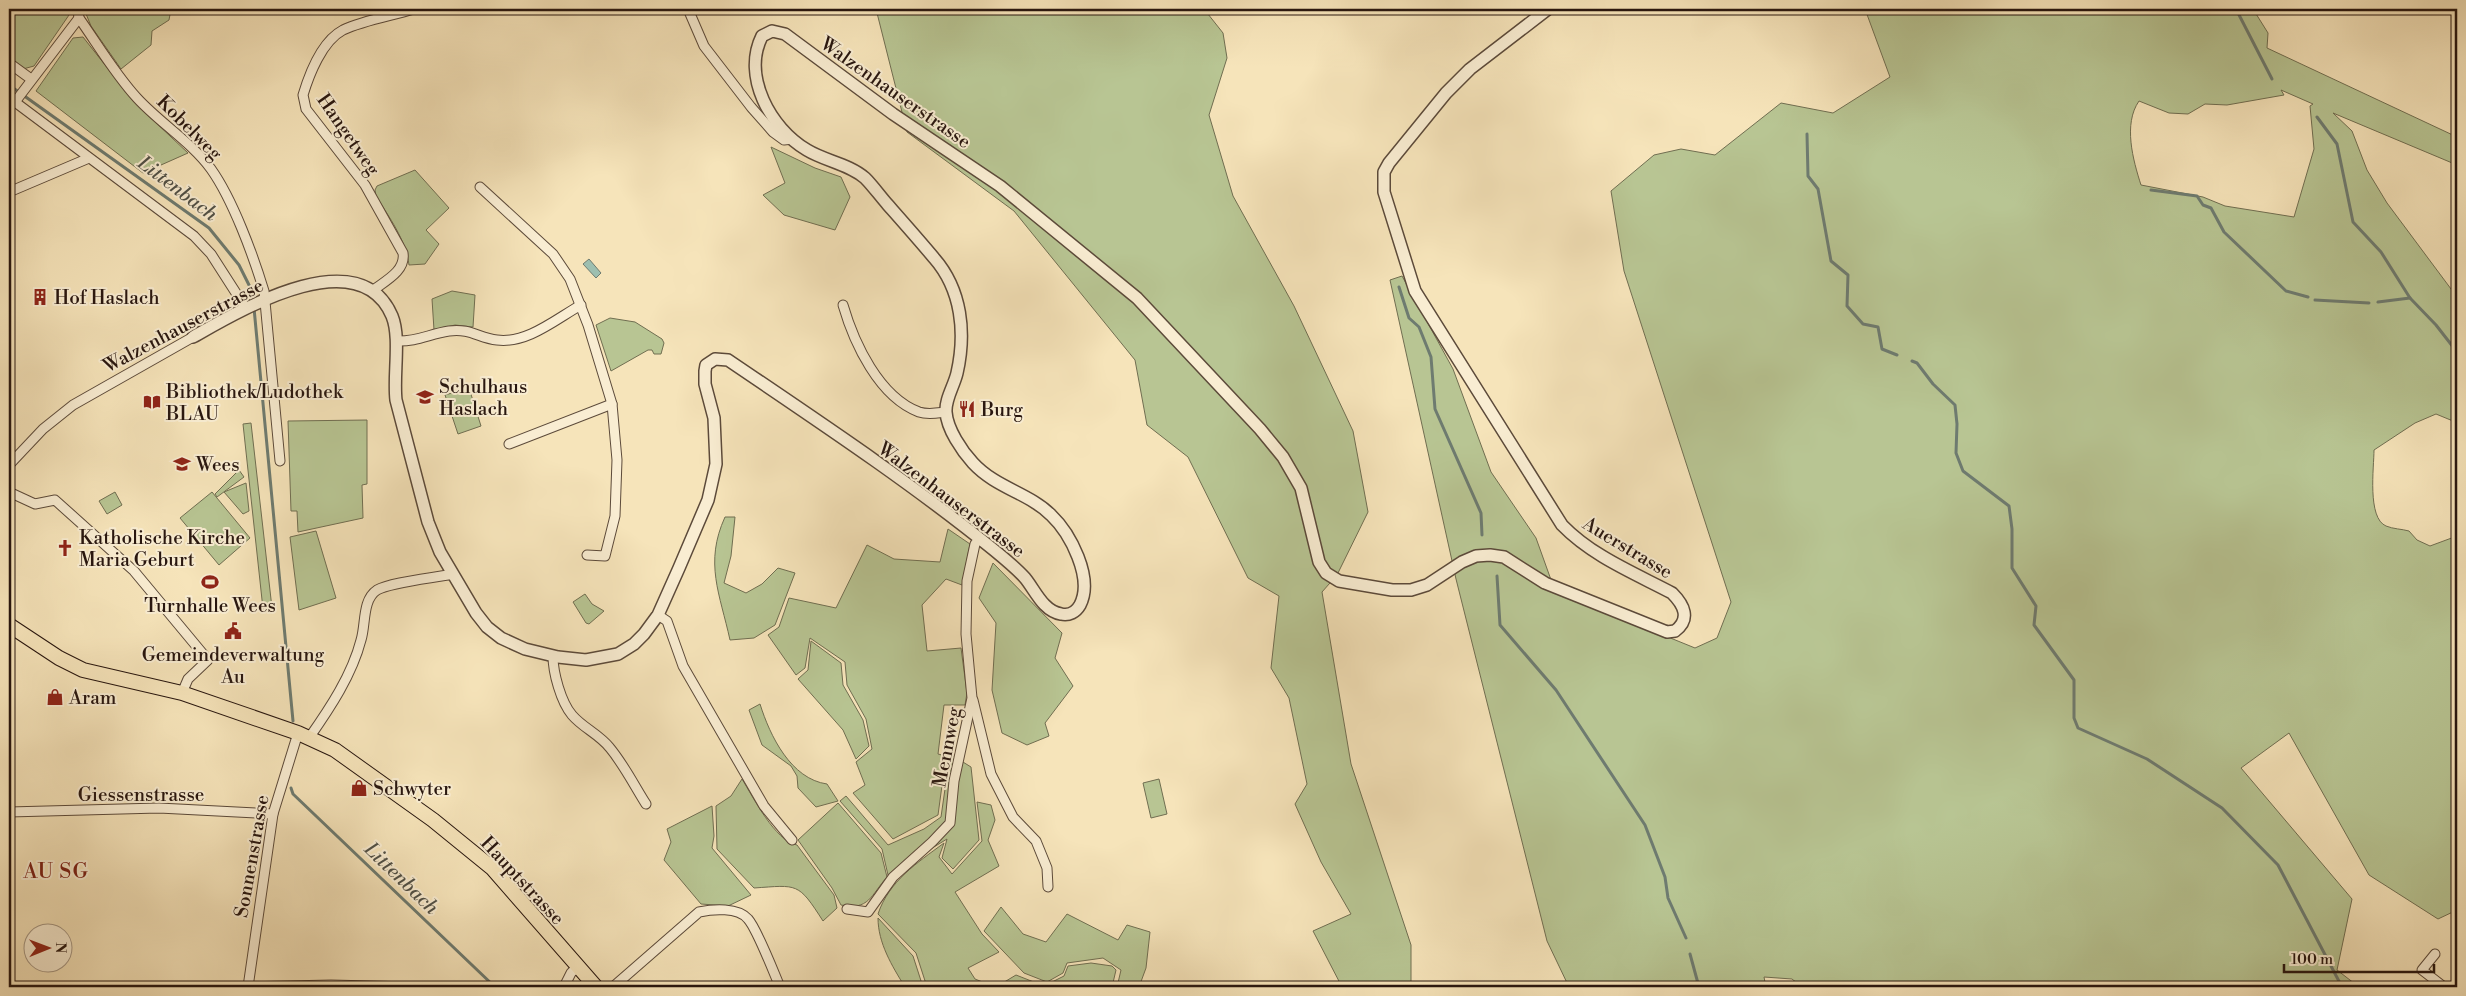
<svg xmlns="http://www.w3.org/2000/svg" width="2466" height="996" viewBox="0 0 2466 996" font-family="'Libre Bodoni',serif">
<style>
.green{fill:#b8c593;stroke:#706e51;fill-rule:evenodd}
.water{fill:#9dbfb0;stroke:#6e7b70}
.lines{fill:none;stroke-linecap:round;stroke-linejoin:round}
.stream{stroke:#6e7b70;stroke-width:3}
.minor-casing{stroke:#5c4a3a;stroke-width:11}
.tertiary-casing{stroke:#5c4a3a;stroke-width:14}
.primary-casing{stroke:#28160f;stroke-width:16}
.minor{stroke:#f9edd2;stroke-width:9}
.tertiary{stroke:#f9edd2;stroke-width:11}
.primary{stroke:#f6e4ba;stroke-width:14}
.labels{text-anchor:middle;stroke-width:4;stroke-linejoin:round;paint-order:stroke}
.street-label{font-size:19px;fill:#28160f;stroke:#f9edd2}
.poi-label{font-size:19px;fill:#28160f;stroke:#f9edd2;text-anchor:start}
.water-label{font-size:20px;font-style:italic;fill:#515147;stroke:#f9edd2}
.quarter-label{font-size:21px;letter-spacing:1px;fill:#7a1f14;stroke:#f9edd2}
</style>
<rect width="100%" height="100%" fill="#f6e4ba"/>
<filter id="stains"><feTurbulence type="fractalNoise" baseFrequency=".004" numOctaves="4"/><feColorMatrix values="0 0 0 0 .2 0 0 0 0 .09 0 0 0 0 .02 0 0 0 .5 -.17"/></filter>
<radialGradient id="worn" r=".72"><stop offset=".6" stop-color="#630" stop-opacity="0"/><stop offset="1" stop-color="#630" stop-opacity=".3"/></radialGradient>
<g class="green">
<path d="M9 9H70L69 15 34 66 23 69 9 58Z"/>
<path d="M84 9H171L169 20 152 31 151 45 121 69 91 26Z"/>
<path d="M876 9H1204L1223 33 1227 58 1209 115 1233 196 1294 306 1353 431 1368 512 1337 575 1322 592 1351 764 1411 945V987H1342L1313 931 1351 914 1321 862 1295 804 1307 784 1289 698 1271 668 1279 596 1248 578 1188 457 1147 425 1135 360 1014 211 907 132Z"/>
<path d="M1865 9H2253L2268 33 2267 48 2457 137V165L2333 113 2352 131 2367 170 2387 203 2457 297V425L2453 421 2436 414 2415 423 2374 450C2374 467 2367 518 2386 526 2393 529 2402 529 2409 531L2417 540 2430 546 2457 536V910L2438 919 2369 875 2289 733 2241 768 2352 899 2337 970 2359 987H1802L1792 979 1764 977 1766 987H1569L1547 941 1456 579 1390 280 1402 276 1453 369 1491 472 1536 538 1555 591 1695 648 1717 638 1731 602 1624 271 1611 191 1654 155 1681 149 1715 155 1781 103 1833 113 1890 77ZM2281 90 2313 104 2310 106 2314 149 2294 217 2225 206 2203 197 2141 185C2133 160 2123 124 2139 101L2169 113 2188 114 2205 104 2227 105 2284 95Z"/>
<path d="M83 37 135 103 188 153 143 173 36 91 73 38Z"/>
<path d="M771 147 815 168 841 177 850 197 835 230 784 215 763 195 785 183Z"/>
<path d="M415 170 449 208 426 230 439 244 425 264 409 265C406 240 389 217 376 196L375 190 377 186Z"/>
<path d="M452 291 475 295 473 327 455 325 434 330 432 299Z"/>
<path d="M610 318 635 322 662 339 664 343 661 354H654L652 350H648L611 371 596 325Z"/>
<path d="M469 388 481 426 458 434 445 395Z"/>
<path d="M367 420V484L362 485 363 518 298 532 297 511H291L288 421Z"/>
<path d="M251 423 272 608 263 609 243 424Z"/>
<path d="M239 470 244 477 217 497 215 494Z"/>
<path d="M246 483 249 511 243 514 224 492Z"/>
<path d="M115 492 122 505 107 514 99 501Z"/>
<path d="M212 492 250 538 219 565 180 518Z"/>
<path d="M725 517H735L731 556 724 583 746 593 762 584 778 568 795 573 775 625 754 638 730 640C720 594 704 563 725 517Z"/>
<path d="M948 529 970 544 962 585 946 579 922 605 927 651 961 648 967 693 965 705H944L938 754 946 756 938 815 893 839 853 793 865 785 856 762 872 749 866 719 847 685 845 662 810 638 805 668 796 675 768 635 779 627 789 598 836 608 867 545 894 559 940 562Z"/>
<path d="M316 531 336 598 299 610 290 537Z"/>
<path d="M993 563 1062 633 1055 658 1073 686 1045 723 1049 736 1027 745 1002 733 992 690 996 623 979 598Z"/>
<path d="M585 594 592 604 604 611 589 624 586 623 573 602Z"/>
<path d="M811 641 841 663 843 685 863 720 869 746 856 759 843 730 798 679 808 670Z"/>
<path d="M760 704C770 736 791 779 827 784L838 801 816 807 798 788 797 776 791 766 762 745 749 710Z"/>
<path d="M950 754 971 767 979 840 953 869 942 858 947 839 888 875 882 849 840 801 846 796 888 845 924 829 941 817Z"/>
<path d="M742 779C753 797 775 841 797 845L834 895 837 908 823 921C798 882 798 885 754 888L717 849 716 806 731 796Z"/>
<path d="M1159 779 1167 814 1151 818 1143 783Z"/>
<path d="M977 802 991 805 995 820 988 840 999 866 955 892 982 934 999 952 968 968 975 979 995 987H927L916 953 878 914C889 881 917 863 944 843L939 857 952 874 982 841Z"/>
<path d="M838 803 881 853 887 877C871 895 869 911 841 905L832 888 798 840Z"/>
<path d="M712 806 714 836 712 848 751 895 728 906 701 904 664 860 671 842 667 829Z"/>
<path d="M1001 907 1023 934 1046 942 1067 914 1118 940 1127 925 1150 932 1146 968 1139 987H1117L1121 970 1103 958 1067 963 1063 973 1047 982 1024 973 984 931Z"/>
<path d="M878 918 913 956 923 987H905C892 966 878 943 878 918Z"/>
<path d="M1091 963 1112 966 1116 970 1112 987H996L1016 975 1044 986 1064 976 1068 966Z"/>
</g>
<path class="water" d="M589 259 601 273 596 278 583 264Z"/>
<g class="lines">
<g class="stream">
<path d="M2236 9 2272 79"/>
<path d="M9 85 209 228 239 265 253 293 254 302"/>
<path d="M2317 117 2337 144 2353 222 2381 252 2410 298 2436 325 2457 352"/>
<path d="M1807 134 1808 176 1818 189 1831 261 1848 275 1847 306 1863 324 1878 327 1882 349 1897 355"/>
<path d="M2151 190 2197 196 2203 205 2211 208 2224 232 2286 291 2308 297"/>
<path d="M1399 287 1409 318 1419 327 1431 357 1435 409 1481 513 1482 535"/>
<path d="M2315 300 2369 303"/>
<path d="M2378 302 2410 298"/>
<path d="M254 308 293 721"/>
<path d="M1912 361 1917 363 1933 384 1955 405 1957 424 1956 453 1963 471 2009 506 2012 529V568L2036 606 2034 625 2074 680V718L2078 728 2147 759 2222 808 2278 865 2342 987"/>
<path d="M1497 576 1500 625 1556 690 1645 825 1665 877 1668 898 1686 938"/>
<path d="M291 788 293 794 495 987"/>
<path d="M1690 954 1699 987"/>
</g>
<g class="minor-casing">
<g id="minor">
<path d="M78 9 79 18C98 45 115 74 137 98 160 123 191 142 211 169 233 200 253 255 264 291L280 461"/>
<path d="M688 9 704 46 751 107 773 132 784 140 793 139"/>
<path d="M9 63 31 79"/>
<path d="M15 102 194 236 211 254 245 307"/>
<path d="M9 104 15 102 79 18"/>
<path d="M480 187 553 254 570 279 588 325 612 404 617 460 615 516 605 556 587 555"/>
<path d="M9 192 89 158"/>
<path d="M372 291C385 281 406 271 403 253L365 185 306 109 303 95C309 75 322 41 343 30 364 20 391 16 414 9"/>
<path d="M843 305C854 343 879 397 919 412 928 415 937 413 946 412"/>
<path d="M396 341C417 342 429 334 449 331 470 328 479 338 497 340 527 344 556 319 581 305"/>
<path d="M509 444 612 404"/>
<path d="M9 465 43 429 73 405 193 337"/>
<path d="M9 492 35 504 55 500 134 571 208 660 188 679 182 693"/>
<path d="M658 615 667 621 683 666 764 806 792 840"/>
<path d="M553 656C553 673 561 702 572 715 583 728 599 734 610 748 624 765 634 785 646 804"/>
<path d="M973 700 991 774 1013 817 1036 841 1047 868 1048 887"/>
<path d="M309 738C330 708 352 675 361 640 366 624 362 600 377 590 391 582 434 578 453 574"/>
<path d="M9 812 159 808 273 814"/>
<path d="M847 909 868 912 893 877 932 842 950 823 954 781 972 698 966 634 967 581 975 544 979 539"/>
<path d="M2435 954 2422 970 2444 987"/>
<path d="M238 987 331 985 411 987"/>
<path d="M248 987 273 814 298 733"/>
<path d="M564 987 571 973 577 967"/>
<path d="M613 987 699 912C713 909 738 907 748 919 757 929 774 973 780 987"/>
</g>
</g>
<g class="tertiary-casing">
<path id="tertiary" d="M193 337C239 311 359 239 392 316 401 338 393 375 396 400L428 522 440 552 476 613 487 627 501 638 525 649 558 657 586 660 618 654 634 644 644 634 658 615 679 568 708 500 716 464 714 418 705 384V371L706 365 715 359 728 360C818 421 910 482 994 550 1005 559 1016 568 1025 578 1035 590 1043 611 1061 614 1069 616 1076 612 1080 605 1094 578 1070 533 1051 515 1029 493 996 488 973 463 962 451 947 429 946 412 945 399 954 386 957 373 966 333 962 290 934 258 919 240 903 222 888 205 880 196 873 186 865 178 849 164 825 161 807 150 770 128 742 76 762 36L772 31 785 34 893 114 1000 186 1137 298 1260 429 1283 457 1301 488 1319 562 1326 573 1339 581 1392 590H1411L1427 585 1462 562 1476 556 1490 555 1504 557 1545 583 1667 632 1675 631C1691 619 1684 605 1672 593 1634 573 1592 556 1562 525L1415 291 1384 192V172L1389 163 1446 93 1470 69 1548 9"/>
</g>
<g class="primary-casing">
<path id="primary" d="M9 625 59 658 83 670 182 693 298 733 335 750 433 820 492 868 596 987"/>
</g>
<use href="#minor" class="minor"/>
<use href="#tertiary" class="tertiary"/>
<use href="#primary" class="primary"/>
</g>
<defs>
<g id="building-bare" transform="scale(1.35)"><path d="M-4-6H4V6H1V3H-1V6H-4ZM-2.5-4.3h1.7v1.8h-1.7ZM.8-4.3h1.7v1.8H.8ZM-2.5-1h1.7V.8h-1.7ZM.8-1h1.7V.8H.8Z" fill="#8f2418" stroke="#f9edd2" stroke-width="2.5" paint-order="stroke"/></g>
<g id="school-bare" transform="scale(1.35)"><path d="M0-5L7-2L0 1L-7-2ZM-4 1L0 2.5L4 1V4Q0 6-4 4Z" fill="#8f2418" stroke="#f9edd2" stroke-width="2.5" paint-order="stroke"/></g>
<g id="library-bare" transform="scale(1.35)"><path d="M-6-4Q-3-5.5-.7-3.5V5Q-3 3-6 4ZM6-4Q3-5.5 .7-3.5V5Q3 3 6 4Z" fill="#8f2418" stroke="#f9edd2" stroke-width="2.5" paint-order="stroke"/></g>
<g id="restaurant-bare" transform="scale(1.35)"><path d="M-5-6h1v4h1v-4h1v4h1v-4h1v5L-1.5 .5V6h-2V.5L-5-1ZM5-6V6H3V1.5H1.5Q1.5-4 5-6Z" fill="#8f2418" stroke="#f9edd2" stroke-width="2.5" paint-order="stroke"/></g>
<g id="church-bare" transform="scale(1.35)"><path d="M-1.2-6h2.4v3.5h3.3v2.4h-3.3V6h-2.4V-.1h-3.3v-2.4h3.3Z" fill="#8f2418" stroke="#f9edd2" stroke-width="2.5" paint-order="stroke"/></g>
<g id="stadium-bare" transform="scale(1.35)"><path d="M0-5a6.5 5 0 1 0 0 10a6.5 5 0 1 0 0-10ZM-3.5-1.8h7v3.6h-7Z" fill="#8f2418" stroke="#f9edd2" stroke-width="2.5" paint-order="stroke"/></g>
<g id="civic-bare" transform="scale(1.35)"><path d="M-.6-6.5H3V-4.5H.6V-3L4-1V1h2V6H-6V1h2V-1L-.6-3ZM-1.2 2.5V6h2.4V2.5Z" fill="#8f2418" stroke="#f9edd2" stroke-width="2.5" paint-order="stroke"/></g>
<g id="shop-bare" transform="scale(1.35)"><path d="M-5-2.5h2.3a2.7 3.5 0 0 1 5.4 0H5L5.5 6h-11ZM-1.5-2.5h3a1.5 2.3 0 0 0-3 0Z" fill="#8f2418" stroke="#f9edd2" stroke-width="2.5" paint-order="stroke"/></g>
</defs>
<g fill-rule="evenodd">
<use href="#building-bare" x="40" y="297"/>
<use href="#school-bare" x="425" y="397"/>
<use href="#library-bare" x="152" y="402"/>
<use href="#restaurant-bare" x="967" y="409"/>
<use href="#school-bare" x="182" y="464"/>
<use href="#church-bare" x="65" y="548"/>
<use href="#stadium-bare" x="210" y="582"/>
<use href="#civic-bare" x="233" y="631"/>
<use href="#shop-bare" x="55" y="697"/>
<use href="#shop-bare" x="359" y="788"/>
</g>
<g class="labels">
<g class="street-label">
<text transform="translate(896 92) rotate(35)" y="7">Walzenhauserstrasse</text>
<text transform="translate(190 127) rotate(45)" y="7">Kobelweg</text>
<text transform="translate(349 134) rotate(55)" y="7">Hangetweg</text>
<text transform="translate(183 325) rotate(-28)" y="7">Walzenhauserstrasse</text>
<text transform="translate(952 499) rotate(37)" y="7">Walzenhauserstrasse</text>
<text transform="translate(1628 547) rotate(31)" y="7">Auerstrasse</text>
<text transform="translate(946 747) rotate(-79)" y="7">Mennweg</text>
<text x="141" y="801">Giessenstrasse</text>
<text transform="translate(251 856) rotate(-80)" y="7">Sonnenstrasse</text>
<text transform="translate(523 880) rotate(47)" y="7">Hauptstrasse</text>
</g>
<g class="poi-label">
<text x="54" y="304">Hof Haslach</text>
<text x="439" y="393">Schulhaus<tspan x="439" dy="22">Haslach</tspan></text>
<text x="166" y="398">Bibliothek/Ludothek<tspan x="166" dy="22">BLAU</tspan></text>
<text x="981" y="416">Burg</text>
<text x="196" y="471">Wees</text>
<text x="79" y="544">Katholische Kirche<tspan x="79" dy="22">Maria Geburt</tspan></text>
<text x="210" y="612" text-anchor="middle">Turnhalle Wees</text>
<text x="233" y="661" text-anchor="middle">Gemeindeverwaltung<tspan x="233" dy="22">Au</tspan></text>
<text x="69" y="704">Aram</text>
<text x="373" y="795">Schwyter</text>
</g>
<g class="water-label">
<text transform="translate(178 188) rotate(37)" y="7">Littenbach</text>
<text transform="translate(402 878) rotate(44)" y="7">Littenbach</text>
</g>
<g class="quarter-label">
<text x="56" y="878">AU SG</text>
</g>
</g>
<rect width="2466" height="996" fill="none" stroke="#f6e4ba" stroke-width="30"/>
<rect x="10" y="10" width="2446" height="976" fill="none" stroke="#28160f" stroke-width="2.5"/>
<rect x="15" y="15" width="2436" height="966" fill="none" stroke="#28160f"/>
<g transform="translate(48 948) rotate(89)"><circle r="24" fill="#f9edd2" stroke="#a59784"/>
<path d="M0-4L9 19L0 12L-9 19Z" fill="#8f2418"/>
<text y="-8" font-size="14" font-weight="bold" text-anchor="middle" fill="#28160f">N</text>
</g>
<path d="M2284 964v8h150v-8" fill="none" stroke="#28160f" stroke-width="2.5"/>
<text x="2291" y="964" font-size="15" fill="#28160f" stroke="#f9edd2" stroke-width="4" paint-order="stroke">100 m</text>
<rect width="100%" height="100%" filter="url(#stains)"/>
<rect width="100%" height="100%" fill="url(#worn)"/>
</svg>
